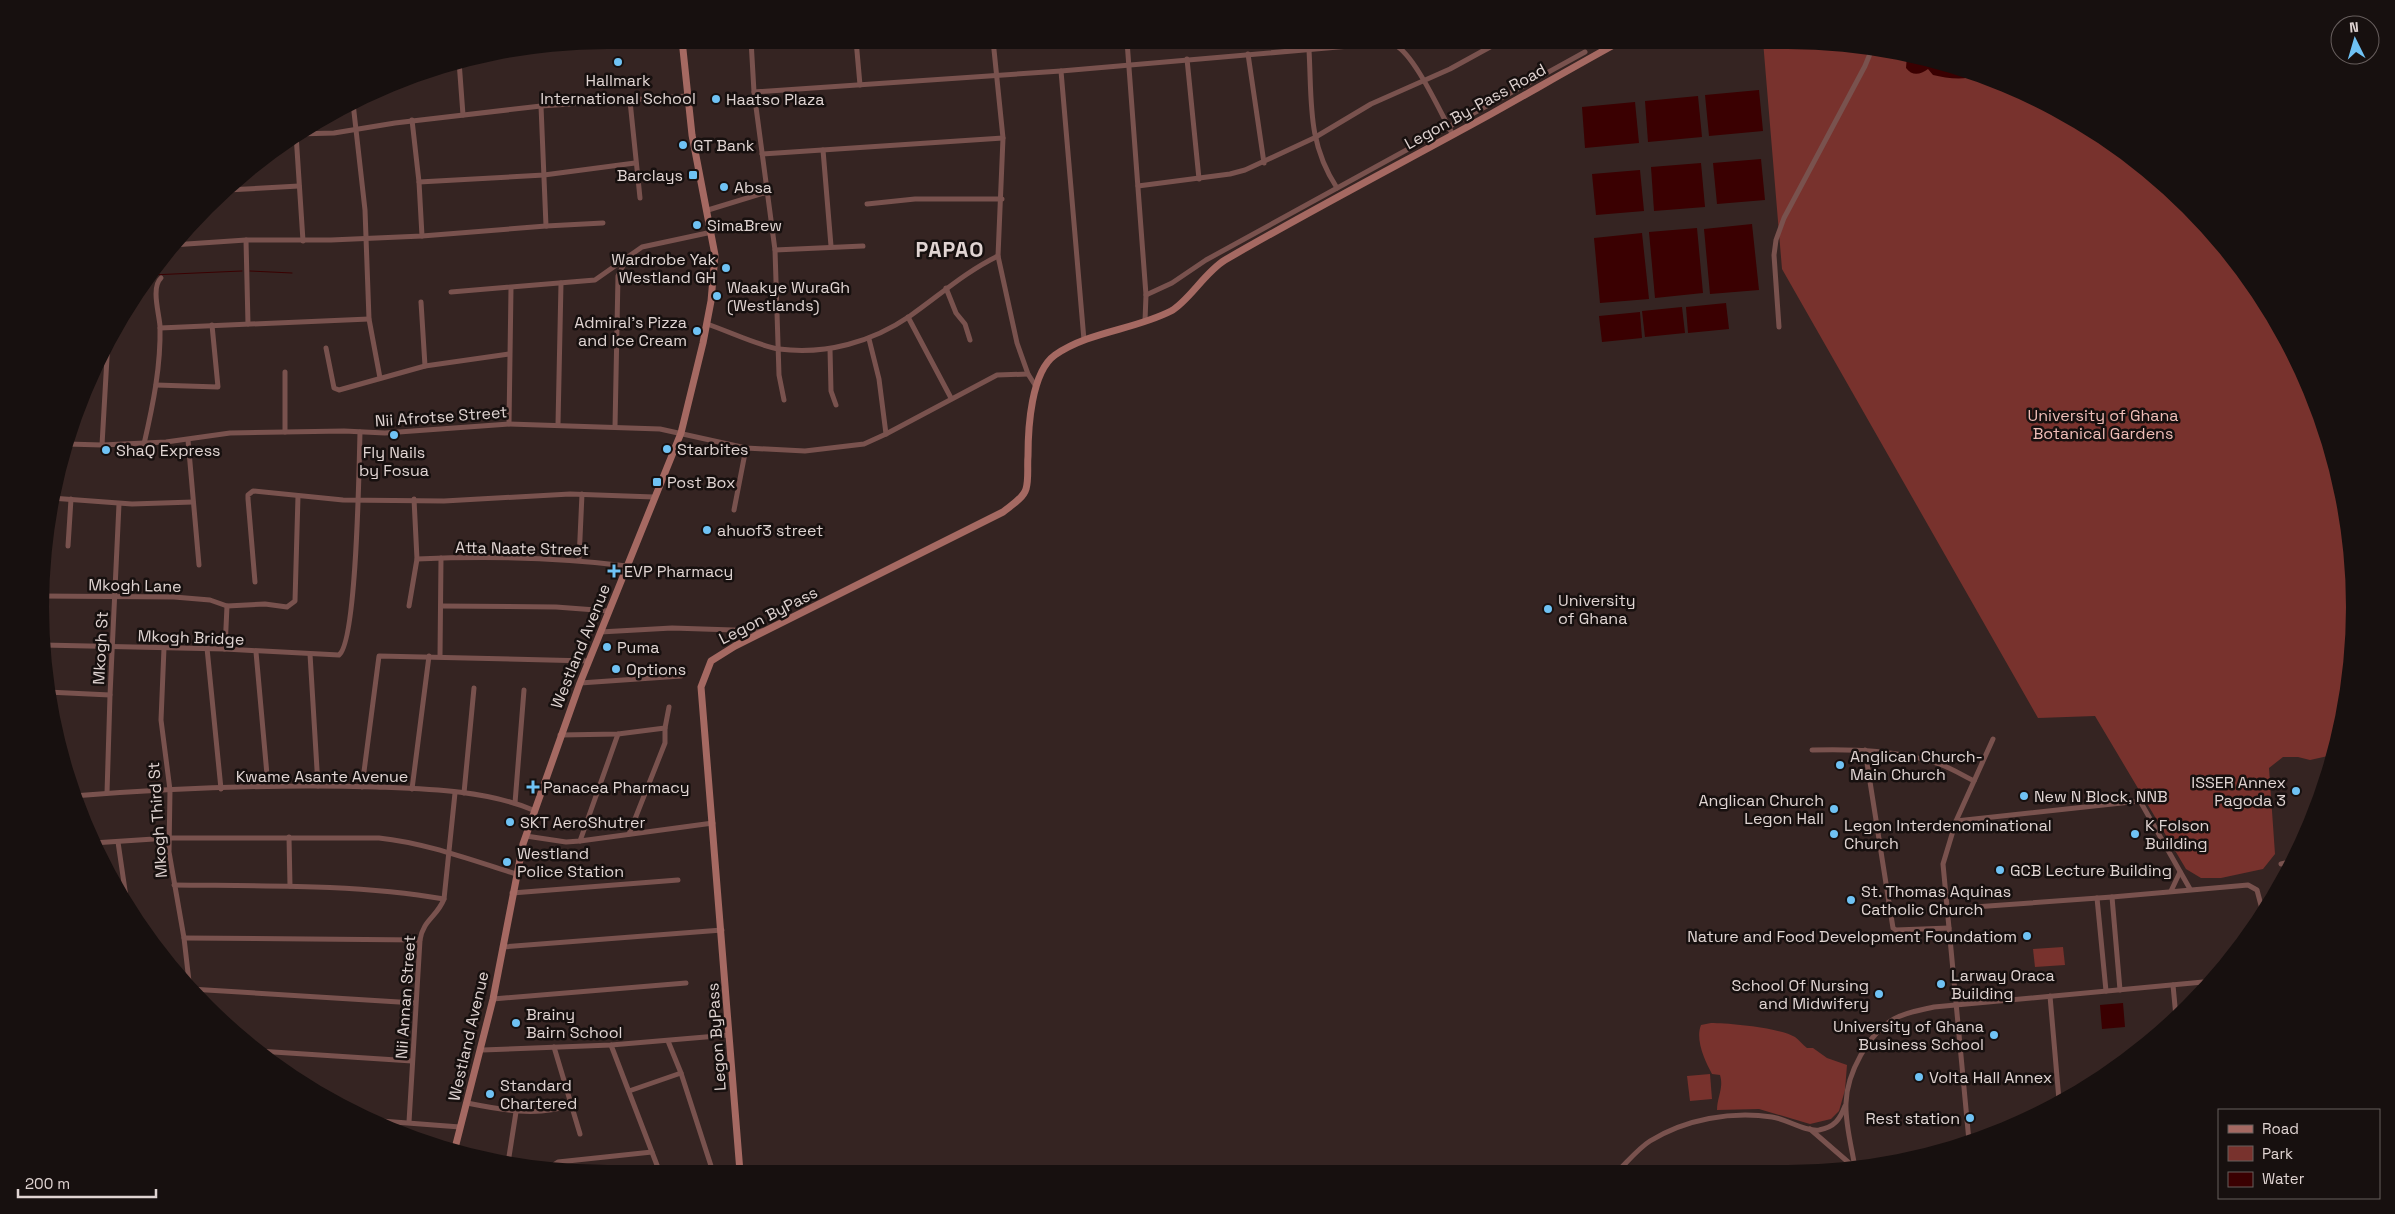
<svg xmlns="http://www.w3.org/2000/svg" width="2395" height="1214" viewBox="0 0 2395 1214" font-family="'Space Grotesk',sans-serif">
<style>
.green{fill:#78322d}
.water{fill:#3a0001}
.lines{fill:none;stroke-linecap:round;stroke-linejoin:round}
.stream{stroke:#3a0001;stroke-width:1}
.street{stroke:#79524e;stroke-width:5}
.secondary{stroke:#a56962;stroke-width:7}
.poi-dot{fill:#6fc2f4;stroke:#17100f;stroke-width:2}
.labels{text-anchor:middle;stroke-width:5;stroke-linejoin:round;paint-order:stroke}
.poi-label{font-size:16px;fill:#e0d4d2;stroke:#17100f;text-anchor:start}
.street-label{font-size:16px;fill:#e0d4d2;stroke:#17100f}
.park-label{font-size:16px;fill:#f0beb8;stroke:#17100f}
.district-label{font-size:21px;font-weight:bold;letter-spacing:1px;fill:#e0d4d2;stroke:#17100f}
</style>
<rect width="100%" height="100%" fill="#352422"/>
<g class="green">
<path d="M1763 41H1825L1934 59 2039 98 2133 157 2214 233 2279 323 2325 424 2350 533 2354 644 2343 710 2338 709 2336 751 2328 756 2310 760 2298 757H2283L2269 768 2275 854 2263 869 2221 878H2201L2186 869 2095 716 2038 718 1782 269Z"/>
<path d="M2063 947 2065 965 2035 967 2033 949Z"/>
<path d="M1711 1023C1729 1023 1781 1028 1795 1037 1799 1040 1803 1045 1807 1048H1813L1827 1058 1847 1065 1845 1090 1839 1111 1831 1119 1810 1124 1759 1109 1717 1110C1717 1097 1724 1088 1720 1075L1712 1074C1705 1061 1695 1040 1701 1025Z"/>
<path d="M1710 1074 1712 1099 1690 1101 1687 1076Z"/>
</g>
<g class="water">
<path d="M1907 55 1924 58 1930 63 1935 59 1976 75C1965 81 1946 78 1933 75L1928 69C1920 75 1912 76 1906 68Z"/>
<path d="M1759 90 1763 131 1709 136 1705 95Z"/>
<path d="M1698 96 1702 137 1648 142 1645 101Z"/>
<path d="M1635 102 1639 143 1585 148 1582 107Z"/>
<path d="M1761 159 1765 200 1717 204 1713 163Z"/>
<path d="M1701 163 1705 207 1654 211 1651 167Z"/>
<path d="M1640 170 1644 211 1596 215 1592 174Z"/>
<path d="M1752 224 1759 290 1710 294 1704 229Z"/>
<path d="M1697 228 1703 293 1655 298 1649 232Z"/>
<path d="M1642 233 1649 299 1600 303 1594 238Z"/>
<path d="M1726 303 1729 329 1688 333 1686 307Z"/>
<path d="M1682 307 1685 333 1645 337 1642 311Z"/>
<path d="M1640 312 1642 338 1602 342 1599 316Z"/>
<path d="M2123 1003 2125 1027 2102 1029 2100 1005Z"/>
</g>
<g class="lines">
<g class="stream">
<path d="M250 271 292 273"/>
<path d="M151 275 242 271"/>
</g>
<g class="street">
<path d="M751 40 754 92 775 250 779 375 784 400"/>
<path d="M856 40 860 85"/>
<path d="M993 40 1003 138 998 256 1017 343 1028 374 1035 385"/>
<path d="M1127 41 1146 295 1145 321"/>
<path d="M1587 41 1593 44 1601 41"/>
<path d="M1309 50C1312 102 1307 142 1337 188"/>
<path d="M1248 54 1264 163"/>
<path d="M1187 59 1199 179"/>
<path d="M459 61 463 115"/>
<path d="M1061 71 1084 340"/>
<path d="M754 92 1061 71 1384 43C1387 43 1392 43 1395 45 1415 55 1441 114 1453 135"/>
<path d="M630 101 640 198"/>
<path d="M353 103 365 210 369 319 380 378"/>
<path d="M541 106 546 226"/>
<path d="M412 120 419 182 422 236"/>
<path d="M296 134 303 241"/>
<path d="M297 134 334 133 395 123 541 106 687 96"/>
<path d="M823 150 831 246"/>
<path d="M762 154 1003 138"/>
<path d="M419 182 544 175 635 163"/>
<path d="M1138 186 1230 174 1245 170 1314 138 1371 104 1450 69 1501 41"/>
<path d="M227 190 299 186"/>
<path d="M867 204 915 199H1002"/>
<path d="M708 210 767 192"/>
<path d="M246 240 248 324"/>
<path d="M172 245 246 240H331L422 236 546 226 603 223"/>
<path d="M775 250 863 246"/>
<path d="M946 288 956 313 965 324 970 340"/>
<path d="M451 292 595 280 642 247 712 232"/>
<path d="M1146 295 1172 283 1206 260 1585 52"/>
<path d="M421 302 425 366"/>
<path d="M908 317 951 398"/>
<path d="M707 324C728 331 759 346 779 349 826 355 872 342 910 316 940 295 965 272 998 256"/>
<path d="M1779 327 1774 255 1776 240 1784 218 1865 66 1872 49"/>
<path d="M160 328 369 319"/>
<path d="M869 339 879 379 886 434"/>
<path d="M108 340 102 445 166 442 230 433 344 431 385 433 509 424 660 429 746 448 805 451 864 444 886 434 997 375 1028 374"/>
<path d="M326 348 334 388 339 390 425 366 509 354"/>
<path d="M830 349 831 391 836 405"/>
<path d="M156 385 218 387 212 325"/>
<path d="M509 424 511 288"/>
<path d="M558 424 561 283"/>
<path d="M615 427 618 276 623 266 622 260"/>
<path d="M285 432V372"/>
<path d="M188 440 199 565"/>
<path d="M67 444 102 445"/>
<path d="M144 444C153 405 161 366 160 326 159 313 151 287 161 278"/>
<path d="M51 498 132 504 193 502"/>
<path d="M734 510 746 448"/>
<path d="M68 546 71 499"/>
<path d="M45 558 46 596"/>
<path d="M417 559C487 556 557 557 627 566"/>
<path d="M579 560 582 494"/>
<path d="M255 582 248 499V495L253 491 343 500 444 501 570 494 654 497"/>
<path d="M41 596 174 597 210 600 227 606 265 604 287 607 295 601 298 496"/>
<path d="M409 606 417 559 414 499"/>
<path d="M441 606 556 607 609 611"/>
<path d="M600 632 672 628 765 631"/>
<path d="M43 645 225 649 339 655C357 641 359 465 360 432"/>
<path d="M164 648 161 720 170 790 169 852 184 938 190 990"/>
<path d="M207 648 221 789"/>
<path d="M225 649 227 606"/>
<path d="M256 652 268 786"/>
<path d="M310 654 318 786"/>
<path d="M440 656 441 558"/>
<path d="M580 683 681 676"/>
<path d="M47 692 110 695"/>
<path d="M560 735 618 734 665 728 669 707"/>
<path d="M1812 750C1855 749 1899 750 1939 764 1951 768 1962 775 1974 781"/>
<path d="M1865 750 1893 928 1896 930 1949 928"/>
<path d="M362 787 379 656 589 661"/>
<path d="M412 789 429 656"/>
<path d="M107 793 110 695 119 504"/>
<path d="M464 793 474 688"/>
<path d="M73 796C174 788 275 784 376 787 427 789 485 790 533 810"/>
<path d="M515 803 524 690"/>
<path d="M1956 821 2140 801 2190 889"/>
<path d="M629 834 665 743V728"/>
<path d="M526 836 566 842 580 841 713 823"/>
<path d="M289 837 290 886"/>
<path d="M580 841 618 734"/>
<path d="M118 842 127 904"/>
<path d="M93 843 169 838H379C426 843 471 860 516 874"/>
<path d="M2281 864 2294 861"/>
<path d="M174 885C264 886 355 884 444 899"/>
<path d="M2171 891 2180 872"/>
<path d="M512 893 678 880"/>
<path d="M2112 897 2120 990"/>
<path d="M2097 898 2106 991"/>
<path d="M1946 909 2112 897 2248 885 2257 890 2262 909"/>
<path d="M184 938 420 940"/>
<path d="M503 947 722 930"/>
<path d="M2173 985 2176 1017"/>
<path d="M190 989 415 1003"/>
<path d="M2050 996 2059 1100"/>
<path d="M493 999 686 983"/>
<path d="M668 1041 681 1073 713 1172"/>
<path d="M611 1045 660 1173"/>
<path d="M554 1047 580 1134"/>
<path d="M482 1050 611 1045 729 1035"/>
<path d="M258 1051 412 1061"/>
<path d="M629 1091 681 1073"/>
<path d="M467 1103C502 1110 537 1117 572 1105"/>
<path d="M368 1120 460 1127"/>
<path d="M409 1122 420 940C423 920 437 917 444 899L455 793"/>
<path d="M1810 1129 1855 1168"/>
<path d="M1969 1141 1943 864 1956 821 1993 739"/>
<path d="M508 1163 516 1112"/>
<path d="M1855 1168C1852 1148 1845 1124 1846 1103 1847 1073 1868 1034 1894 1019 1906 1012 1921 1010 1934 1007L2214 981"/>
<path d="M554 1170 555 1164 558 1162 652 1152"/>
<path d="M1619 1170C1629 1160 1639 1148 1650 1141 1686 1119 1731 1111 1772 1117 1787 1119 1805 1132 1819 1130 1835 1127 1840 1119 1845 1106"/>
</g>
<g class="secondary">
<path d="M454 1152 493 999 523 844 580 683 681 433 703 343 711 301 715 255 692 135 682 40"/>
<path d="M740 1172 701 687 711 661 735 646 1003 512C1010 506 1023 499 1026 489 1029 479 1027 466 1028 456 1028 428 1031 372 1055 355 1090 331 1134 330 1171 311 1189 301 1205 272 1225 260 1313 209 1402 163 1491 114 1534 90 1577 65 1621 41"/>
</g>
</g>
<g class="poi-dot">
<circle cx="618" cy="62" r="5"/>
<circle cx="716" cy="99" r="5"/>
<circle cx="683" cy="145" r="5"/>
<rect x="688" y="170" width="10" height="10" rx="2.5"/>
<circle cx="724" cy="187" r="5"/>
<circle cx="697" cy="225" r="5"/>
<circle cx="726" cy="268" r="5"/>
<circle cx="717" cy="296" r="5"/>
<circle cx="697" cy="331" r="5"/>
<circle cx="394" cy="435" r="5"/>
<circle cx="667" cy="449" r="5"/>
<circle cx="106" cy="450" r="5"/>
<rect x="652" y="477" width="10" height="10" rx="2.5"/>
<circle cx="707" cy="530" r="5"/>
<path d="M611.5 563.5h5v5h5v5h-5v5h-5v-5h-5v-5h5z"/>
<circle cx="1548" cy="609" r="5"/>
<circle cx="607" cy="647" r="5"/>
<circle cx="616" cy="669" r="5"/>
<circle cx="1840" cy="765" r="5"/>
<path d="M530.5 779.5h5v5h5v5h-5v5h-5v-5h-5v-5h5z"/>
<circle cx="2296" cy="791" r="5"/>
<circle cx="2024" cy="796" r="5"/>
<circle cx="1834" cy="809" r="5"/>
<circle cx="510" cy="822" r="5"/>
<circle cx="1834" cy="834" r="5"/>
<circle cx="2135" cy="834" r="5"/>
<circle cx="507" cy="862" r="5"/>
<circle cx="2000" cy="870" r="5"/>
<circle cx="1851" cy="900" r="5"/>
<circle cx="2027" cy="936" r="5"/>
<circle cx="1941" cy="984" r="5"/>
<circle cx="1879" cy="994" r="5"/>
<circle cx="516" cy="1023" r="5"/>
<circle cx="1994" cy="1035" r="5"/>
<circle cx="1919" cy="1077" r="5"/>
<circle cx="490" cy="1094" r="5"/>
<circle cx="1970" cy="1118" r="5"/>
</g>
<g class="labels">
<g class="poi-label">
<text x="618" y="86" text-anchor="middle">Hallmark<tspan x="618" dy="18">International School</tspan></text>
<text x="726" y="105">Haatso Plaza</text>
<text x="693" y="151">GT Bank</text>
<text x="683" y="181" text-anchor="end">Barclays</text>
<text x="734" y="193">Absa</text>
<text x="707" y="231">SimaBrew</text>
<text x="716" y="265" text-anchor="end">Wardrobe Yak<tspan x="716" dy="18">Westland GH</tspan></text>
<text x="727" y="293">Waakye WuraGh<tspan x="727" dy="18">(Westlands)</tspan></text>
<text x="687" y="328" text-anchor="end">Admiral’s Pizza<tspan x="687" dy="18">and Ice Cream</tspan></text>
<text x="677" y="455">Starbites</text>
<text x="116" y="456">ShaQ Express</text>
<text x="394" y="458" text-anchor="middle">Fly Nails<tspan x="394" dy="18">by Fosua</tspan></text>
<text x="667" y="488">Post Box</text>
<text x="717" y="536">ahuof3 street</text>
<text x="624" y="577">EVP Pharmacy</text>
<text x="1558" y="606">University<tspan x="1558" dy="18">of Ghana</tspan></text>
<text x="617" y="653">Puma</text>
<text x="626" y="675">Options</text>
<text x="1850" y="762">Anglican Church-<tspan x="1850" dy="18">Main Church</tspan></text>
<text x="2286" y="788" text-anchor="end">ISSER Annex<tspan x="2286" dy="18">Pagoda 3</tspan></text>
<text x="543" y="793">Panacea Pharmacy</text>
<text x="2034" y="802">New N Block, NNB</text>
<text x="1824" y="806" text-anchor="end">Anglican Church<tspan x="1824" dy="18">Legon Hall</tspan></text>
<text x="520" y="828">SKT AeroShutrer</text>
<text x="1844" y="831">Legon Interdenominational<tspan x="1844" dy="18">Church</tspan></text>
<text x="2145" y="831">K Folson<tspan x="2145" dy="18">Building</tspan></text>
<text x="517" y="859">Westland<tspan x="517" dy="18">Police Station</tspan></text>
<text x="2010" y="876">GCB Lecture Building</text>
<text x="1861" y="897">St. Thomas Aquinas<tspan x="1861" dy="18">Catholic Church</tspan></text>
<text x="2017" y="942" text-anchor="end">Nature and Food Development Foundatiom</text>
<text x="1951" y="981">Larway Oraca<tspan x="1951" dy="18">Building</tspan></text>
<text x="1869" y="991" text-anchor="end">School Of Nursing<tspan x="1869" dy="18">and Midwifery</tspan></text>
<text x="526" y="1020">Brainy<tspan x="526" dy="18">Bairn School</tspan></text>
<text x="1984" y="1032" text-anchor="end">University of Ghana<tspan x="1984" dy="18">Business School</tspan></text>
<text x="1929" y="1083">Volta Hall Annex</text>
<text x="500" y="1091">Standard<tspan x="500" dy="18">Chartered</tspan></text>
<text x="1960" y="1124" text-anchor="end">Rest station</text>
</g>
<g class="street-label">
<text transform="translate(1475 106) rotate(-29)" y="6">Legon By-Pass Road</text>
<text transform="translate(441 416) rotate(-4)" y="6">Nii Afrotse Street</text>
<text transform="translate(522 548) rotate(1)" y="6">Atta Naate Street</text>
<text transform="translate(135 585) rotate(1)" y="6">Mkogh Lane</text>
<text transform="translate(768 615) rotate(-27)" y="6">Legon ByPass</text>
<text transform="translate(191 637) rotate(2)" y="6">Mkogh Bridge</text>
<text transform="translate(580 646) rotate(-68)" y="6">Westland Avenue</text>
<text transform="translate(100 648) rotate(-87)" y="6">Mkogh St</text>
<text x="322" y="782">Kwame Asante Avenue</text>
<text transform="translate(157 820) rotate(-94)" y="6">Mkogh Third St</text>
<text transform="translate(405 997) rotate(-86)" y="6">Nii Annan Street</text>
<text transform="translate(468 1036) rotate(-77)" y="6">Westland Avenue</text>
<text transform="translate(716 1037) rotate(-94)" y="6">Legon ByPass</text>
</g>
<g class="park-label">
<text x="2103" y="421">University of Ghana<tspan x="2103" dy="18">Botanical Gardens</tspan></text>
</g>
<g class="district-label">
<text x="950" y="257">PAPAO</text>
</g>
</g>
<path d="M0 0H2395V1214H0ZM607 49H1788A558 558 0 0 1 2346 607V607A558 558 0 0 1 1788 1165H607A558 558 0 0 1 49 607V607A558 558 0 0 1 607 49Z" fill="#17100f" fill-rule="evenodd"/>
<rect x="2218" y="1109" width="162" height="90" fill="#17100f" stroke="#675e5d"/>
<rect x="2228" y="1125" width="25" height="8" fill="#a56962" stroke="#675e5d"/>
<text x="2262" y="1134" font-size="15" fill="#e0d4d2">Road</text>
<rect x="2228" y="1146" width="25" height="15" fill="#78322d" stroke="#675e5d"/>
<text x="2262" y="1159" font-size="15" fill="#e0d4d2">Park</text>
<rect x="2228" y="1172" width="25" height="15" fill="#3a0001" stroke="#675e5d"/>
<text x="2262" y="1184" font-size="15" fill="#e0d4d2">Water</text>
<g transform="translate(2355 40) rotate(355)"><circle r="24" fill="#17100f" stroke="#675e5d"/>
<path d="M0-4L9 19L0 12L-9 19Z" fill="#6fc2f4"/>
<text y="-8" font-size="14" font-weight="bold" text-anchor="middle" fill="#e0d4d2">N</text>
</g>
<path d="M18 1189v8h138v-8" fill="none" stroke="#e0d4d2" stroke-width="2.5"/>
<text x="25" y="1189" font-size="15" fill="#e0d4d2" stroke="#17100f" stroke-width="4" paint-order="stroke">200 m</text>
</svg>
